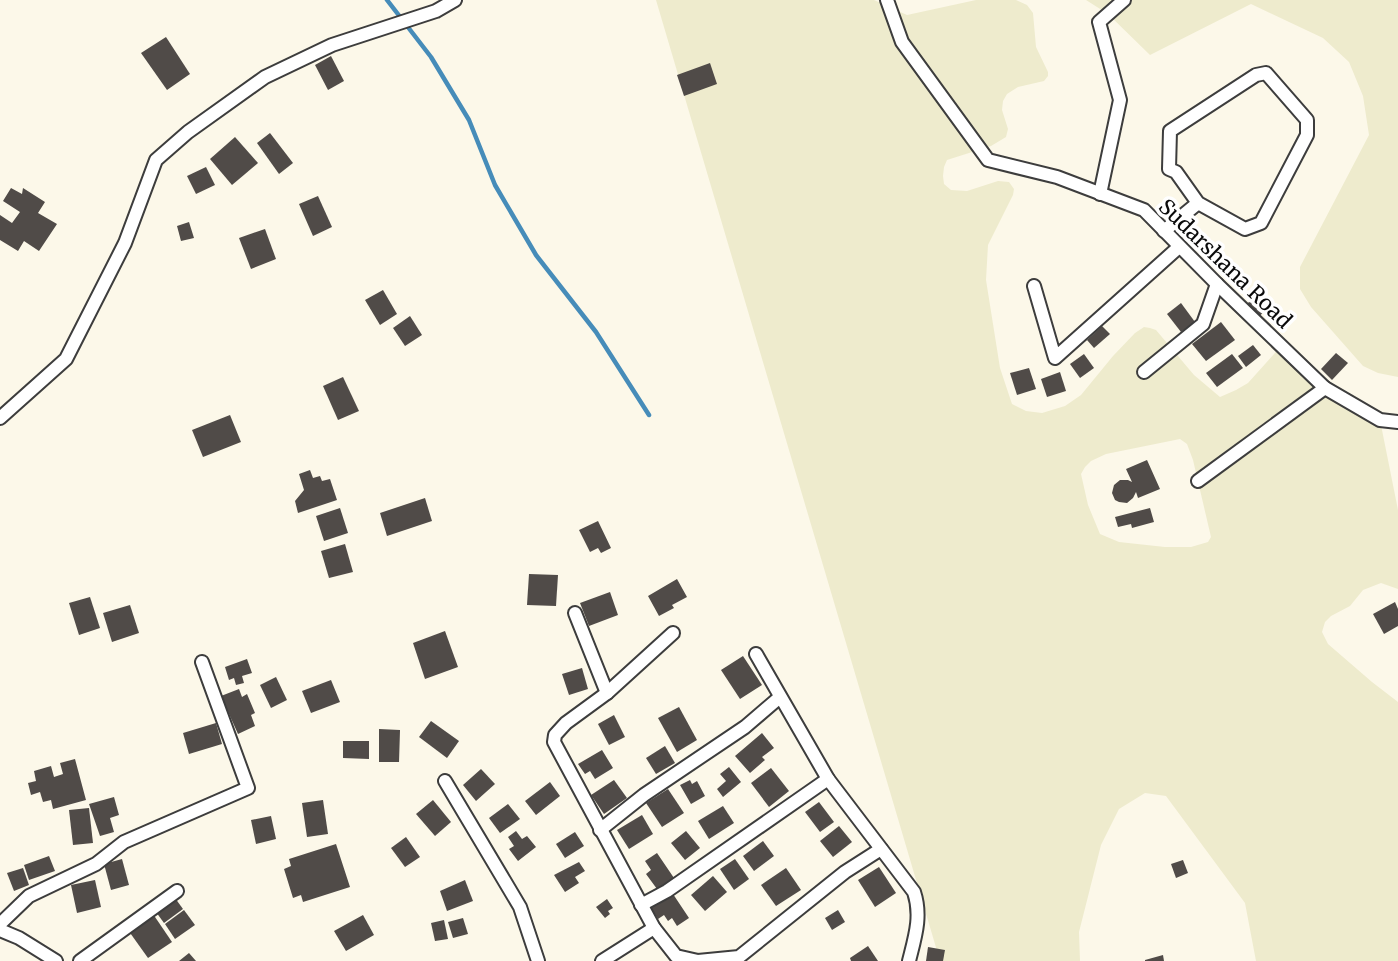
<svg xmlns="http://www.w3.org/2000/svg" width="1398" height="961" viewBox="0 0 1398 961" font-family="Merriweather,serif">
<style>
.farmland{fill:#eeebcd;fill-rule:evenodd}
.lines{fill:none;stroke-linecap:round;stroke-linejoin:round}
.stream{stroke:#468cb9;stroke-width:4.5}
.building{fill:#504b48}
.minor-casing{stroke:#3d3d3d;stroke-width:16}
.minor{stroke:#fff;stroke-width:12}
.labels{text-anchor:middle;stroke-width:7;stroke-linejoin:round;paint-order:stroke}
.street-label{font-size:21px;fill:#0a0a0a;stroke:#fff}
</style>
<rect width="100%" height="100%" fill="#fcf8e9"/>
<g class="farmland">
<path d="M656 0H874L907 15 976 0H1016L1027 5 1033 13 1036 47 1048 72V76L1044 81 1018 87 1007 94 1003 101 1002 110 1008 129 1006 137 991 146 947 160 944 167 943 176 944 184 951 190 967 191 998 181 1009 182 1014 189 1013 195 988 245 986 280 1000 368 1012 404 1026 411 1042 413 1065 406 1081 395 1113 356 1135 333 1144 327 1150 328 1156 330 1194 375 1220 397 1236 390 1248 383 1282 345 1325 388 1380 420 1398 510V589L1381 583 1363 590 1350 606 1331 616 1325 622 1322 632 1328 644 1372 682 1398 702V961H1256L1245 903 1166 796 1145 793 1119 809 1101 845 1079 932 1080 961H940ZM1180 439 1187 444 1193 460 1211 537 1208 542 1191 547H1165L1119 542 1100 534 1088 505 1081 474 1085 467 1091 461 1106 454Z"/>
<path d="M1086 0H1398V377L1378 373 1363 366 1311 307 1300 289V267L1369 135 1363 96 1349 62 1323 38 1251 4 1150 55 1108 14Z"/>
</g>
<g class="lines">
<path class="stream" d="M387 0 431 57 469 120 495 185 536 255 596 332 649 415"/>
</g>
<g class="building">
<path d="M166 37 190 74 167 90 141 53Z"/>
<path d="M331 56 344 81 328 90 315 65Z"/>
<path d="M710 63 717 84 684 96 677 75Z"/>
<path d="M270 133 293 163 279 174 257 143Z"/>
<path d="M235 137 258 163 232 185 210 159Z"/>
<path d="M206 167 215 185 196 194 187 176Z"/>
<path d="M11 188 22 194 23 188 45 202 38 213 57 224 39 251 24 241 18 251 0 240V215L12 223 20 212 3 201Z"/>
<path d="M318 196 332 227 313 236 299 204Z"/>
<path d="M189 222 194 238 181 241 177 226Z"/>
<path d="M265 229 276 259 251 269 239 238Z"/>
<path d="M383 290 397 314 380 325 365 300Z"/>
<path d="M1258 293 1270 304 1259 317 1246 305Z"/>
<path d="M1181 303 1195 322 1181 332 1167 314Z"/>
<path d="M410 316 422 335 405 346 393 328Z"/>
<path d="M1221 322 1235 340 1206 361 1192 344Z"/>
<path d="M1102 326 1110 334 1094 348 1087 340Z"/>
<path d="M1253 345 1261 355 1246 367 1238 356Z"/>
<path d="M1336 353 1348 363 1332 380 1321 369Z"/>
<path d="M1084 354 1094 368 1080 378 1070 364Z"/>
<path d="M1232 354 1243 368 1217 387 1206 373Z"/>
<path d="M1029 368 1036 389 1017 395 1010 373Z"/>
<path d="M1060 372 1066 391 1047 397 1041 379Z"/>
<path d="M343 377 359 411 338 420 323 386Z"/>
<path d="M230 415 241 442 203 457 192 430Z"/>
<path d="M1147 460 1160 489 1138 498 1136 492 1133 498 1127 503 1119 502 1115 500 1112 493 1114 485 1120 480H1128L1132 482 1126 469Z"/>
<path d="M310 470 313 478 320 476 322 481 330 479 337 500 298 513 295 501 304 490 299 474Z"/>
<path d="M425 498 432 521 387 536 380 513Z"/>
<path d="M340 508 348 533 324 541 316 516Z"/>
<path d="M1150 508 1154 522 1132 528 1131 524 1118 527 1115 517Z"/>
<path d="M598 521 611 548 601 553 598 548 590 552 579 530Z"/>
<path d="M345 544 353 572 329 578 321 551Z"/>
<path d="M529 574 558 575 556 606 527 605Z"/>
<path d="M677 579 687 597 672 605 674 608 659 616 648 596Z"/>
<path d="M610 592 618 615 589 626 580 603Z"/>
<path d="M90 597 100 628 79 635 69 603Z"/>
<path d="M1395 602 1398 609V626L1384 634 1373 614Z"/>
<path d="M130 605 139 633 112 642 103 613Z"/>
<path d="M445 631 458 667 425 679 413 643Z"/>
<path d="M743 656 762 685 740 699 721 670Z"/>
<path d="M247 659 252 673 242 676 244 683 236 685 234 678 229 680 225 667Z"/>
<path d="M582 668 588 689 569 695 562 674Z"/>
<path d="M276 677 287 700 271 708 260 685Z"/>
<path d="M331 680 340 702 311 713 302 691Z"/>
<path d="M239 689 242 697 247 694 255 713 251 715 255 726 238 734 221 696Z"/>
<path d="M679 707 697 740 677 752 658 718Z"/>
<path d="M614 715 625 737 609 745 598 724Z"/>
<path d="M431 721 459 741 447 758 419 737Z"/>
<path d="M216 723 222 744 189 754 183 733Z"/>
<path d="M379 729 400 730 399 762H379Z"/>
<path d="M762 733 774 748 762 757 765 760 750 773 735 756Z"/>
<path d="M343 741H369V759L343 758Z"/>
<path d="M665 746 675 763 656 774 646 758Z"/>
<path d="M602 750 613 768 595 779 590 771 585 774 578 764Z"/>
<path d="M75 759 86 800 53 809 51 800 43 802 40 792 31 795 28 783 36 781 34 771 51 766 54 777 63 774 60 763Z"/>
<path d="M729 767 741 782 723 797 717 789 726 781 720 774Z"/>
<path d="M771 768 789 791 769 807 751 783Z"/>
<path d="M481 769 495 784 476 801 463 785Z"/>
<path d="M614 780 627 798 604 814 591 795Z"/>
<path d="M690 780 692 784 697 781 705 796 691 804 680 785Z"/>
<path d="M550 782 560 796 536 815 525 801Z"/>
<path d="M668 789 684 813 662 827 646 803Z"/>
<path d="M114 797 119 815 110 818 114 832 100 836 89 804Z"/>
<path d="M323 800 328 834 307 837 302 803Z"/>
<path d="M433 800 451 822 435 836 416 814Z"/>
<path d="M819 802 834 822 820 832 805 812Z"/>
<path d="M508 804 520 819 500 833 489 818Z"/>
<path d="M723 806 734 823 709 839 698 821Z"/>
<path d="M89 808 93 843 73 845 69 810Z"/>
<path d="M642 815 653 834 629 849 617 830Z"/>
<path d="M271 816 276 839 256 844 251 820Z"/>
<path d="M839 826 852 842 833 857 820 841Z"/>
<path d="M516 831 522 839 527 836 536 847 518 861 509 849 514 846 508 837Z"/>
<path d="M686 831 700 848 685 860 671 843Z"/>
<path d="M575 832 584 846 565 858 556 844Z"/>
<path d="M406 837 420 857 405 867 391 848Z"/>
<path d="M763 841 774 856 754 871 743 856Z"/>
<path d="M336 844 350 887 303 902 301 895 293 898 284 869 291 866 289 859Z"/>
<path d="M657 853 674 878 657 889 646 874 651 870 645 861Z"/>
<path d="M49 856 55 871 29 880 24 865Z"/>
<path d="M122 859 129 885 111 890 104 864Z"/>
<path d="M735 859 749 879 734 890 720 869Z"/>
<path d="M1183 860 1188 873 1176 878 1171 864Z"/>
<path d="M579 862 585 871 575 877 579 883 565 892 554 875Z"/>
<path d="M879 867 896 893 875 907 858 880Z"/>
<path d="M23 868 29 885 14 891 7 873Z"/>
<path d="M786 868 801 890 776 906 761 885Z"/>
<path d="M713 876 727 892 705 911 691 895Z"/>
<path d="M95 880 101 907 77 913 71 885Z"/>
<path d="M465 880 473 901 447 911 440 891Z"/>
<path d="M673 894 689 918 677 926 672 918 668 921 664 915 658 919 651 908Z"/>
<path d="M175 898 183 909 164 923 156 912Z"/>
<path d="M607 899 613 908 608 911 610 914 605 918 596 907Z"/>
<path d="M184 910 195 925 175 939 165 924Z"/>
<path d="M838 910 845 922 832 930 825 918Z"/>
<path d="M153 914 172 942 148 958 128 930Z"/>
<path d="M363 915 374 935 346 951 334 931Z"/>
<path d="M463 918 468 934 453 938 448 922Z"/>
<path d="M444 920 448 939 435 941 431 923Z"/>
<path d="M868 946 878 961H851L850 958Z"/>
<path d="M928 947 945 950 943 961H926Z"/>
<path d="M189 953 196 961H179Z"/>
<path d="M1163 955 1164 961H1145V960Z"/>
</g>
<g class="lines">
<g class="minor-casing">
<g id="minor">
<path d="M887 0 902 42 988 160 1057 177 1144 210 1217 284 1325 388 1380 420 1398 422"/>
<path d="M1100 194 1120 100 1099 22 1124 0"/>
<path d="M1164 231 1198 203 1176 172 1169 169 1170 131 1256 75 1266 73 1307 120V135L1261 223 1245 229 1198 203"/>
<path d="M1034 286 1055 358 1179 247"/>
<path d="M1144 372 1203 324 1217 284"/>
<path d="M0 418 66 359 125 243 156 160 188 132 265 77 332 45 436 11 455 0"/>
<path d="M1198 481 1325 388"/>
<path d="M575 613 607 693"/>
<path d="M673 633 607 693 566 723 555 735 554 742 654 928 676 956 698 961 739 957 845 872 881 849"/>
<path d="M756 654 828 779 914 892C922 916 915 937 909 961"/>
<path d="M445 781 520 907 538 961"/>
<path d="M600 830 644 795 745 727 780 697"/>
<path d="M641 905 667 891 828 779"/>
<path d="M0 924 29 896 96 864 124 842 248 788 202 662"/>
<path d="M0 930 19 938 56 961"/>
<path d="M80 961 177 891"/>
<path d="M602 961 654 928"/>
</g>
</g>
<use href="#minor" class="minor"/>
</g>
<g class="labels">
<g class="street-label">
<text transform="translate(1225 264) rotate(44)" y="7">Sudarshana Road</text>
</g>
</g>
</svg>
